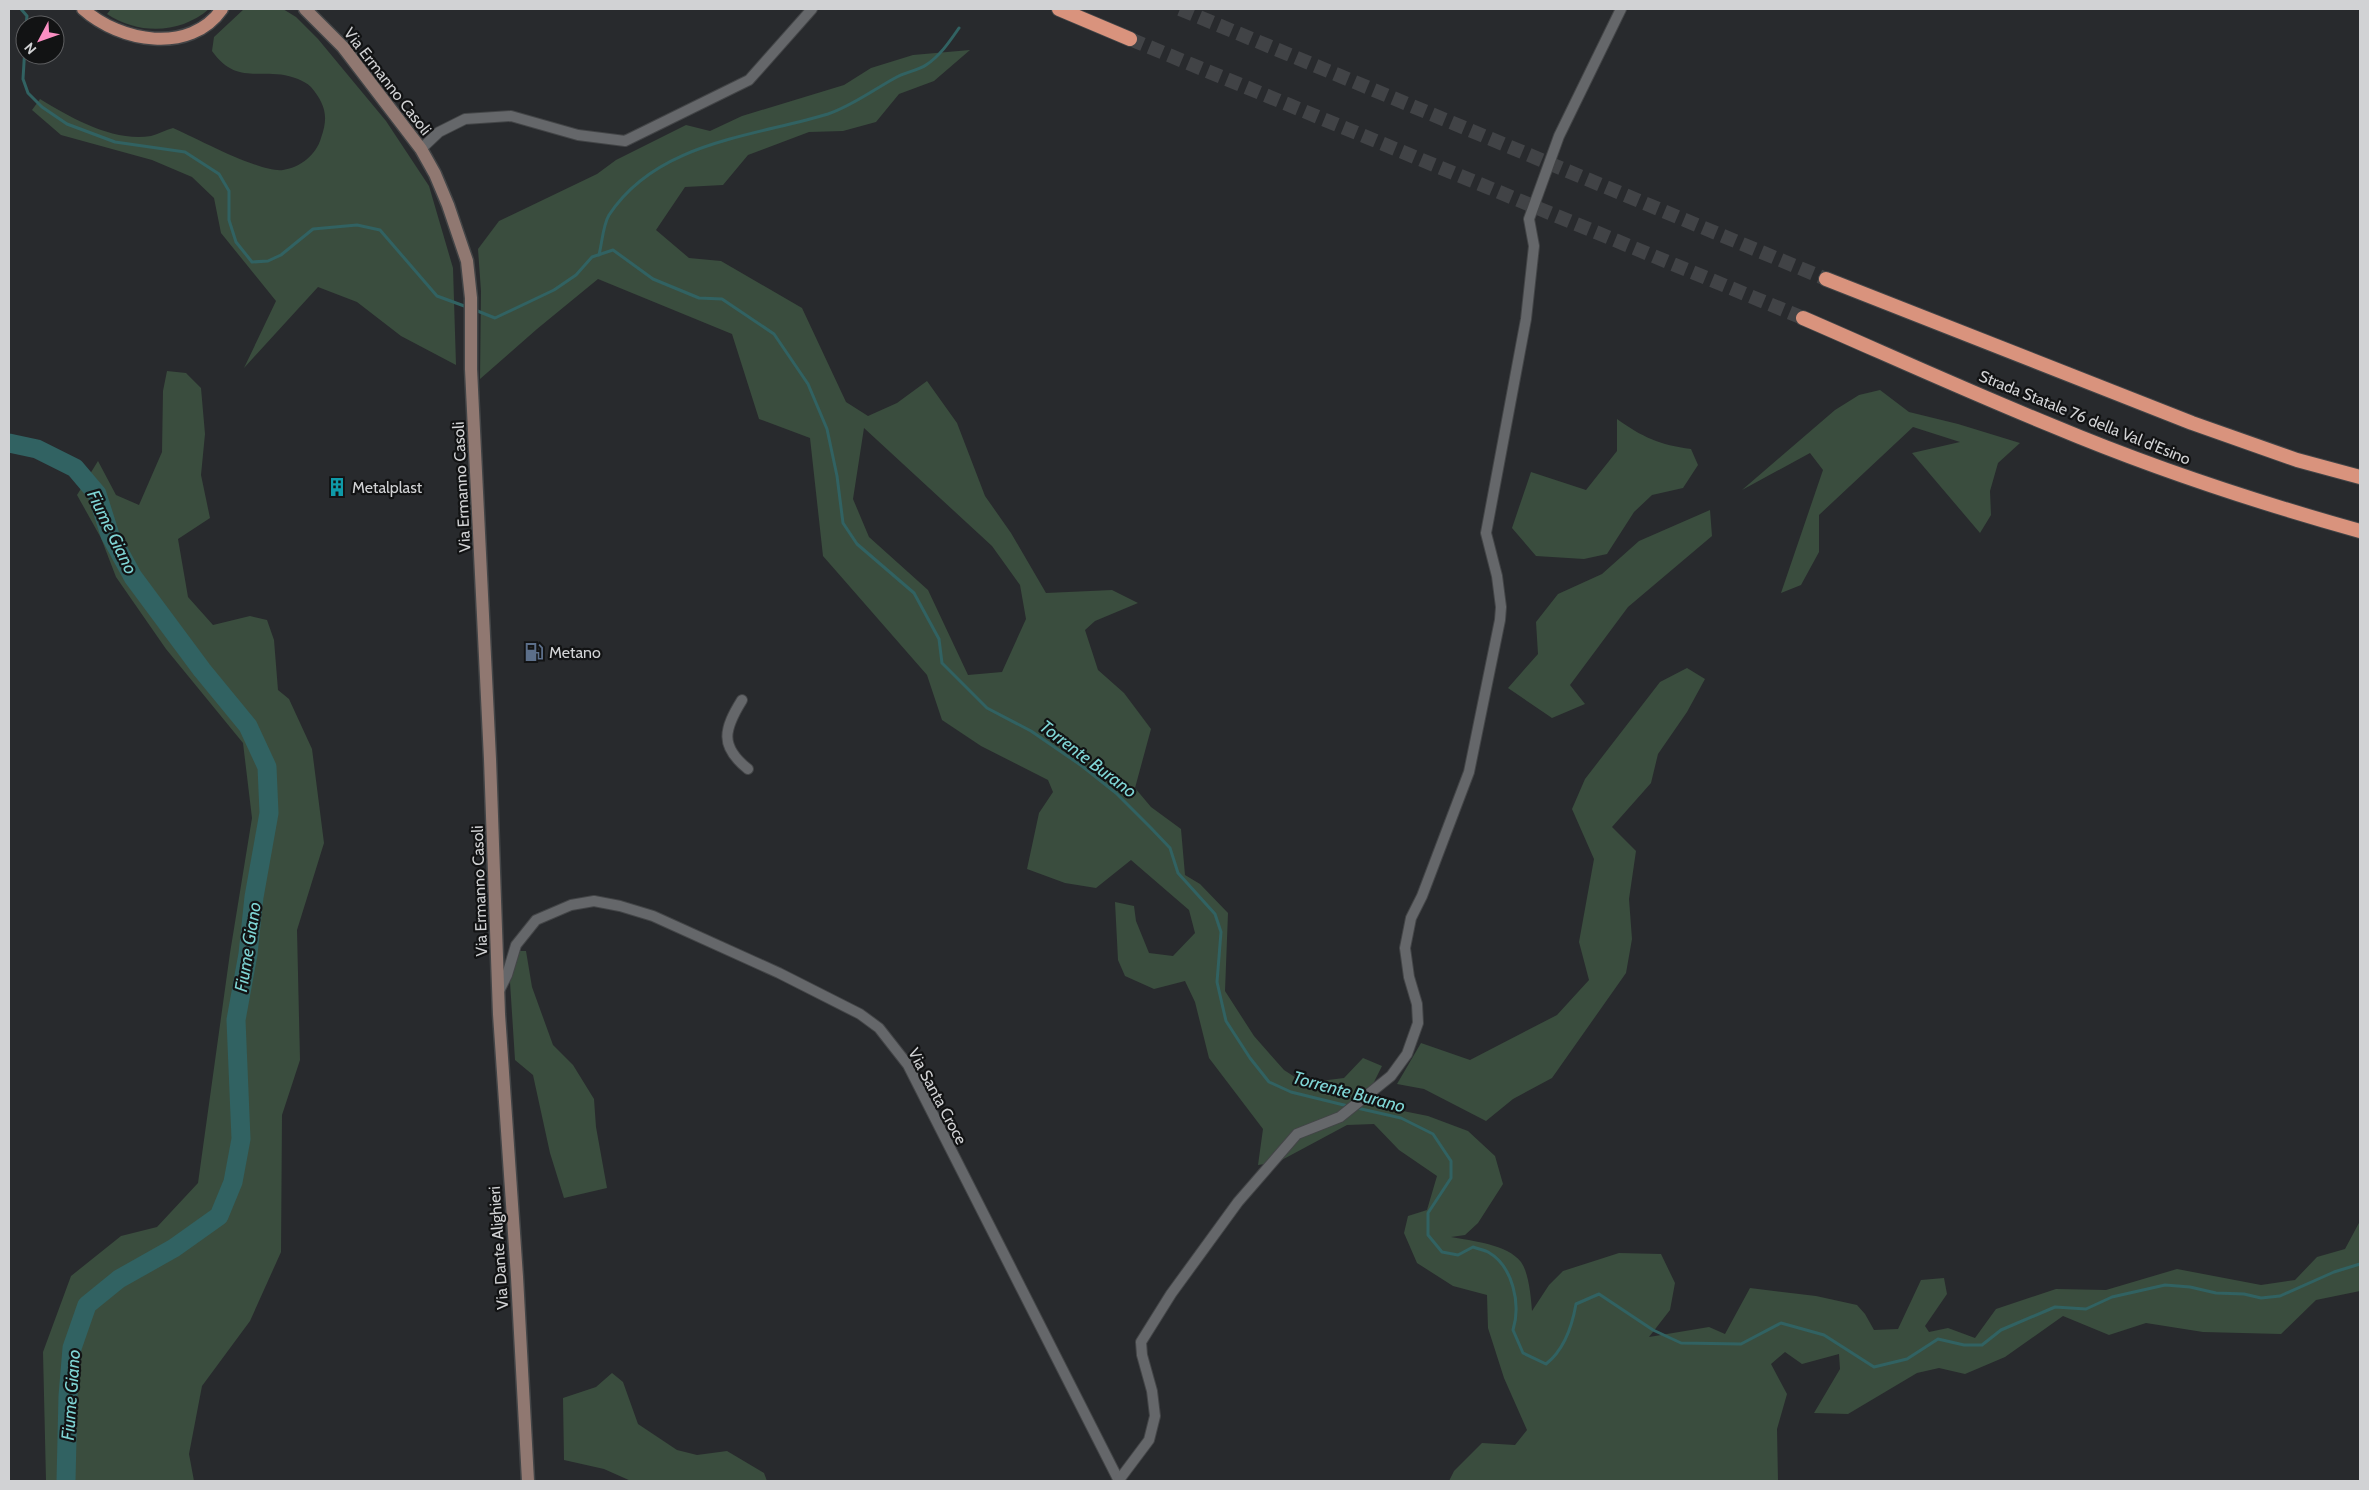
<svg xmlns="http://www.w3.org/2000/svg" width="2369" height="1490" viewBox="0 0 2369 1490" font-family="Cabin,sans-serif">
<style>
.green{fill:#3a4d3e;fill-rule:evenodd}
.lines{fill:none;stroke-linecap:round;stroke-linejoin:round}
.stream{stroke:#316262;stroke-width:3}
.river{stroke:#316262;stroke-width:19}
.trunk-tunnel{stroke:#414346;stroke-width:14;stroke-dasharray:14 7;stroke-linecap:butt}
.minor-casing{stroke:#434547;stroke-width:12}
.secondary-casing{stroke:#434547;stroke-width:15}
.primary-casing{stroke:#434547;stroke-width:15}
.trunk-casing{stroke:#434547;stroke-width:16}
.minor{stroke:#65676a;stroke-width:10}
.secondary{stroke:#907871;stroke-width:12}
.primary{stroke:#bc8878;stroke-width:12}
.trunk{stroke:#d9937d;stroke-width:14}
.labels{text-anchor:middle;stroke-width:4.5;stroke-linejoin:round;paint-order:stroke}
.street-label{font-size:16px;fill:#d1d2d4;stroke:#121314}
.poi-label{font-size:16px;fill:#d1d2d4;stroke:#121314;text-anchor:start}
.water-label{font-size:18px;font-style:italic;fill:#7fd5d5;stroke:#121314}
</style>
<rect width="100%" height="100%" fill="#282a2d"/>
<g class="green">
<path d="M111 9H209C180 34 139 35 107 14Z"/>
<path d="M244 9H283L296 17 318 39 386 121 429 186 453 268 456 365 401 336 357 302 318 287 244 368 276 301 221 233 214 198 192 177 152 160 61 135 32 110 40 99C71 118 113 142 151 136 158 134 166 130 173 128 196 138 260 173 283 170 301 167 316 155 321 138 329 116 325 104 311 87 307 83 302 81 298 79 264 65 238 88 212 51L214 37Z"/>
<path d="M970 50 934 81 899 94 876 122 843 131 809 132 748 155 723 185 685 187 656 230 689 258 721 261 802 308 846 402 868 416 897 403 927 381 957 423 985 496 1011 533 1046 593 1112 590 1138 603 1095 621 1085 630 1098 670 1124 693 1151 729 1135 788 1151 807 1181 829 1185 875 1200 884 1228 913 1225 991 1254 1036 1284 1070 1304 1083 1344 1078 1363 1058 1382 1066 1372 1086 1368 1104 1428 1116 1468 1131 1495 1156 1503 1184 1478 1223 1465 1235 1451 1237C1472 1241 1507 1244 1521 1262 1529 1273 1531 1298 1532 1311L1549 1285 1563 1271 1619 1253 1661 1254 1675 1283 1670 1310 1649 1337 1709 1327 1725 1334 1750 1288 1816 1296 1857 1305 1865 1314 1874 1330 1898 1329 1921 1280 1944 1278 1947 1294 1925 1326 1929 1332 1948 1328 1975 1338 1996 1309 2056 1289 2106 1290 2177 1269 2261 1285 2295 1280 2317 1257 2345 1249 2360 1221V1291L2316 1300 2281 1334 2203 1332 2146 1323 2109 1335 2063 1316 2005 1357 1965 1374 1939 1368 1917 1373 1848 1414 1814 1413 1840 1369 1839 1354 1802 1364 1785 1352 1771 1364 1787 1394 1777 1429 1778 1481H1449L1454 1471 1482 1443 1515 1445 1527 1430 1504 1378 1488 1328 1487 1295 1453 1286 1417 1263 1404 1233 1408 1216 1427 1210 1437 1176 1399 1150 1374 1124 1347 1125 1278 1162 1258 1165 1263 1129 1209 1058 1195 1002 1185 981 1154 989 1125 976 1118 960 1115 902 1134 906 1136 921 1149 953 1173 956 1195 933 1189 910 1131 860 1096 888 1065 883 1027 869 1039 813 1053 792 1048 780 981 746 942 720 927 675 823 556 810 438 759 419 732 334 598 279 537 329 480 379 481 291 478 249 499 221 597 174 616 160 686 125 710 131 742 116 844 85 871 68 913 55ZM864 428 992 546 1020 585 1026 619 1002 672 968 675 928 590 869 537 853 499Z"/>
<path d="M167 371 186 373 201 388 205 434 201 475 210 518 178 539 188 597 213 625 250 616 267 620 274 640 278 690 289 699 312 749 324 843 297 930 300 1060 282 1115 281 1252 250 1321 202 1386 189 1454 194 1481H46L43 1352 71 1276 121 1236 157 1227 198 1183 230 953 252 818 243 743 166 649 116 577 101 538 77 495 98 461 116 495 139 505 162 452 163 391Z"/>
<path d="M1880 390 1909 412 1958 424 2020 443 1998 463 1990 491 1991 515 1980 533 1912 453 1960 442 1913 427 1819 515V552L1801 585 1781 593 1823 470 1810 453 1742 490 1835 410 1859 395Z"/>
<path d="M1617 419C1642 437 1660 445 1691 449L1698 465 1683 488 1652 495 1634 512 1607 554 1584 559 1536 556 1512 528 1531 472 1586 490 1617 451Z"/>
<path d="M1710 510 1712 536 1628 607 1570 685 1585 704 1552 718 1508 688 1538 654 1536 622 1558 594 1602 574 1639 541Z"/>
<path d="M1687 668 1705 679 1687 712 1658 754 1651 783 1612 827 1636 851 1629 899 1632 939 1626 973 1552 1078 1513 1099 1486 1121 1424 1089 1397 1084 1421 1043 1470 1060 1557 1015 1589 980 1579 942 1594 859 1572 809 1585 779 1660 682Z"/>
<path d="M508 951H526L532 987 553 1045 573 1065 594 1099 596 1127 607 1188 564 1198 550 1153 533 1075 515 1060Z"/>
<path d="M612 1373 623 1382 638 1424 677 1450 697 1455 727 1451 764 1473 767 1481H631L604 1469 564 1460 563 1398 596 1387Z"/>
</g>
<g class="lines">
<g class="stream">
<path d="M21 9 27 16 26 25"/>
<path d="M25 46 23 79 28 93 42 107 67 124 115 142 185 152 219 174 229 191V220L236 242 252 262 268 261 281 255 313 229 357 225 380 230 437 296 467 307"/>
<path d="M599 255C602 243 603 225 609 215 657 142 752 137 828 114 852 106 873 90 895 78 905 72 917 71 926 65 940 56 950 41 959 28"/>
<path d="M475 310 495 318 554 290 576 275 592 257 613 250 653 279 699 298 722 299 774 334 808 384 827 429 837 476 843 523 857 544 914 593 939 639 942 663 987 708 1031 731 1082 766 1116 793 1151 828 1170 848 1178 873 1215 914 1221 932 1217 982 1226 1021 1250 1058 1269 1082 1291 1092 1348 1106"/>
<path d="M1357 1108 1401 1118 1433 1134 1451 1161V1178L1428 1213V1235L1442 1252 1458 1255 1473 1247C1478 1249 1484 1250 1488 1252 1513 1266 1521 1304 1513 1330L1523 1353 1546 1364C1564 1350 1572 1327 1576 1304L1599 1294 1653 1330 1681 1343 1741 1344 1781 1323 1824 1335 1874 1367 1907 1359 1938 1339 1964 1345H1982L2001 1330 2055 1307 2086 1309 2112 1297 2165 1285 2190 1287 2216 1293 2244 1294 2261 1298 2280 1296 2334 1272 2360 1264"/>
</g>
<path class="river" d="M9 443 37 449 75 468 97 494 110 535 133 577 202 670 248 726 267 767 269 813 254 897 248 954 236 1020 241 1139 233 1182 219 1216 174 1248 119 1279 87 1305 72 1348 68 1396 66 1481"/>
<g class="trunk-tunnel">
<path d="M1180 9 1826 279"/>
<path d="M1130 39 1803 318"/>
</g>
<g class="minor-casing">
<g id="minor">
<path d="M421 149 439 132 465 119 511 116 578 135 625 141 749 80 812 9"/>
<path d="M742 700C724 729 719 746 748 769"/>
<path d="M499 991 507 975 516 945 536 920 571 905 594 901 620 906 653 916 779 973 860 1014 879 1028 908 1065 1119 1481"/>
<path d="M1119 1480 1149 1440 1155 1416 1152 1391 1142 1355 1141 1342 1171 1294 1238 1202 1297 1134 1340 1117 1391 1076 1407 1054 1418 1023 1417 1004 1409 977 1405 948 1411 918 1422 896 1469 772 1500 620 1501 607 1497 576 1486 533 1526 319 1534 246 1529 219 1559 136 1621 9"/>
</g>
</g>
<g class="secondary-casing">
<path id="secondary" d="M305 9 343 47 421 149 435 174 448 205 467 261 471 298V369L490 759 499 1014 517 1277 528 1481"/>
</g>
<g class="primary-casing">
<path id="primary" d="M83 9C120 42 190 55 222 9"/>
</g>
<g class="trunk-casing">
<g id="trunk">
<path d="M1059 9 1130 39"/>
<path d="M1826 279 2192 423 2297 460 2360 477"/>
<path d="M1803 318C1886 354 1969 392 2053 426 2153 468 2256 502 2360 531"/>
</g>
</g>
<use href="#minor" class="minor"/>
<use href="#secondary" class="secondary"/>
<use href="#primary" class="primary"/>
<use href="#trunk" class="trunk"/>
</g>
<defs>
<g id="building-bare" transform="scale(1.5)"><path d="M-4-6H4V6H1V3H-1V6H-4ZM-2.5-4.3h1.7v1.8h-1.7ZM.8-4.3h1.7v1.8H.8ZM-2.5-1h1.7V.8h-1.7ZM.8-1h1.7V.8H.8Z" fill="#0f9aa8" stroke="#121314" stroke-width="2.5" paint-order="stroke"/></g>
<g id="fuel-bare" transform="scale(1.5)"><path d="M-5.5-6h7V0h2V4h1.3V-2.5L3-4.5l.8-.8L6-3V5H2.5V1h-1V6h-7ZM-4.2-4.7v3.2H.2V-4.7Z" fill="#5c6f8a" stroke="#121314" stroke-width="2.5" paint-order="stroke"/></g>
</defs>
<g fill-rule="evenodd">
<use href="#building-bare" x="337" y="487"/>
<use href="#fuel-bare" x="534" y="652"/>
</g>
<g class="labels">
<g class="street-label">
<text transform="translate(388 81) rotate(52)" y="6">Via Ermanno Casoli</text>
<text transform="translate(2085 417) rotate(22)" y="6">Strada Statale 76 della Val d'Esino</text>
<text transform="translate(461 487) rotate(-93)" y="6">Via Ermanno Casoli</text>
<text transform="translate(479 891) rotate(-92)" y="6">Via Ermanno Casoli</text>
<text transform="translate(938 1096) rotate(62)" y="6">Via Santa Croce</text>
<text transform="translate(498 1248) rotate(-94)" y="6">Via Dante Alighieri</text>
</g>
<g class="poi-label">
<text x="352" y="493">Metalplast</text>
<text x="549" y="658">Metano</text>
</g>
<g class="water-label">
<text transform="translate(112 532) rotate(64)" y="6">Fiume Giano</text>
<text transform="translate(1088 759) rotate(37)" y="6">Torrente Burano</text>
<text transform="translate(248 947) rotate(-81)" y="6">Fiume Giano</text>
<text transform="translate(1349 1092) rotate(15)" y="6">Torrente Burano</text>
<text transform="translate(71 1395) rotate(-86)" y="6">Fiume Giano</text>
</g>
</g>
<rect width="2369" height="1490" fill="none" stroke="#d1d2d4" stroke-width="20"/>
<g transform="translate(40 40) rotate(229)"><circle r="24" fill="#121314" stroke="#5e5f61"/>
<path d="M0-4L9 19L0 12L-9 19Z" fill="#fb8fc3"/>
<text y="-8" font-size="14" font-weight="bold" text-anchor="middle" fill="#d1d2d4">N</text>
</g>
</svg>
